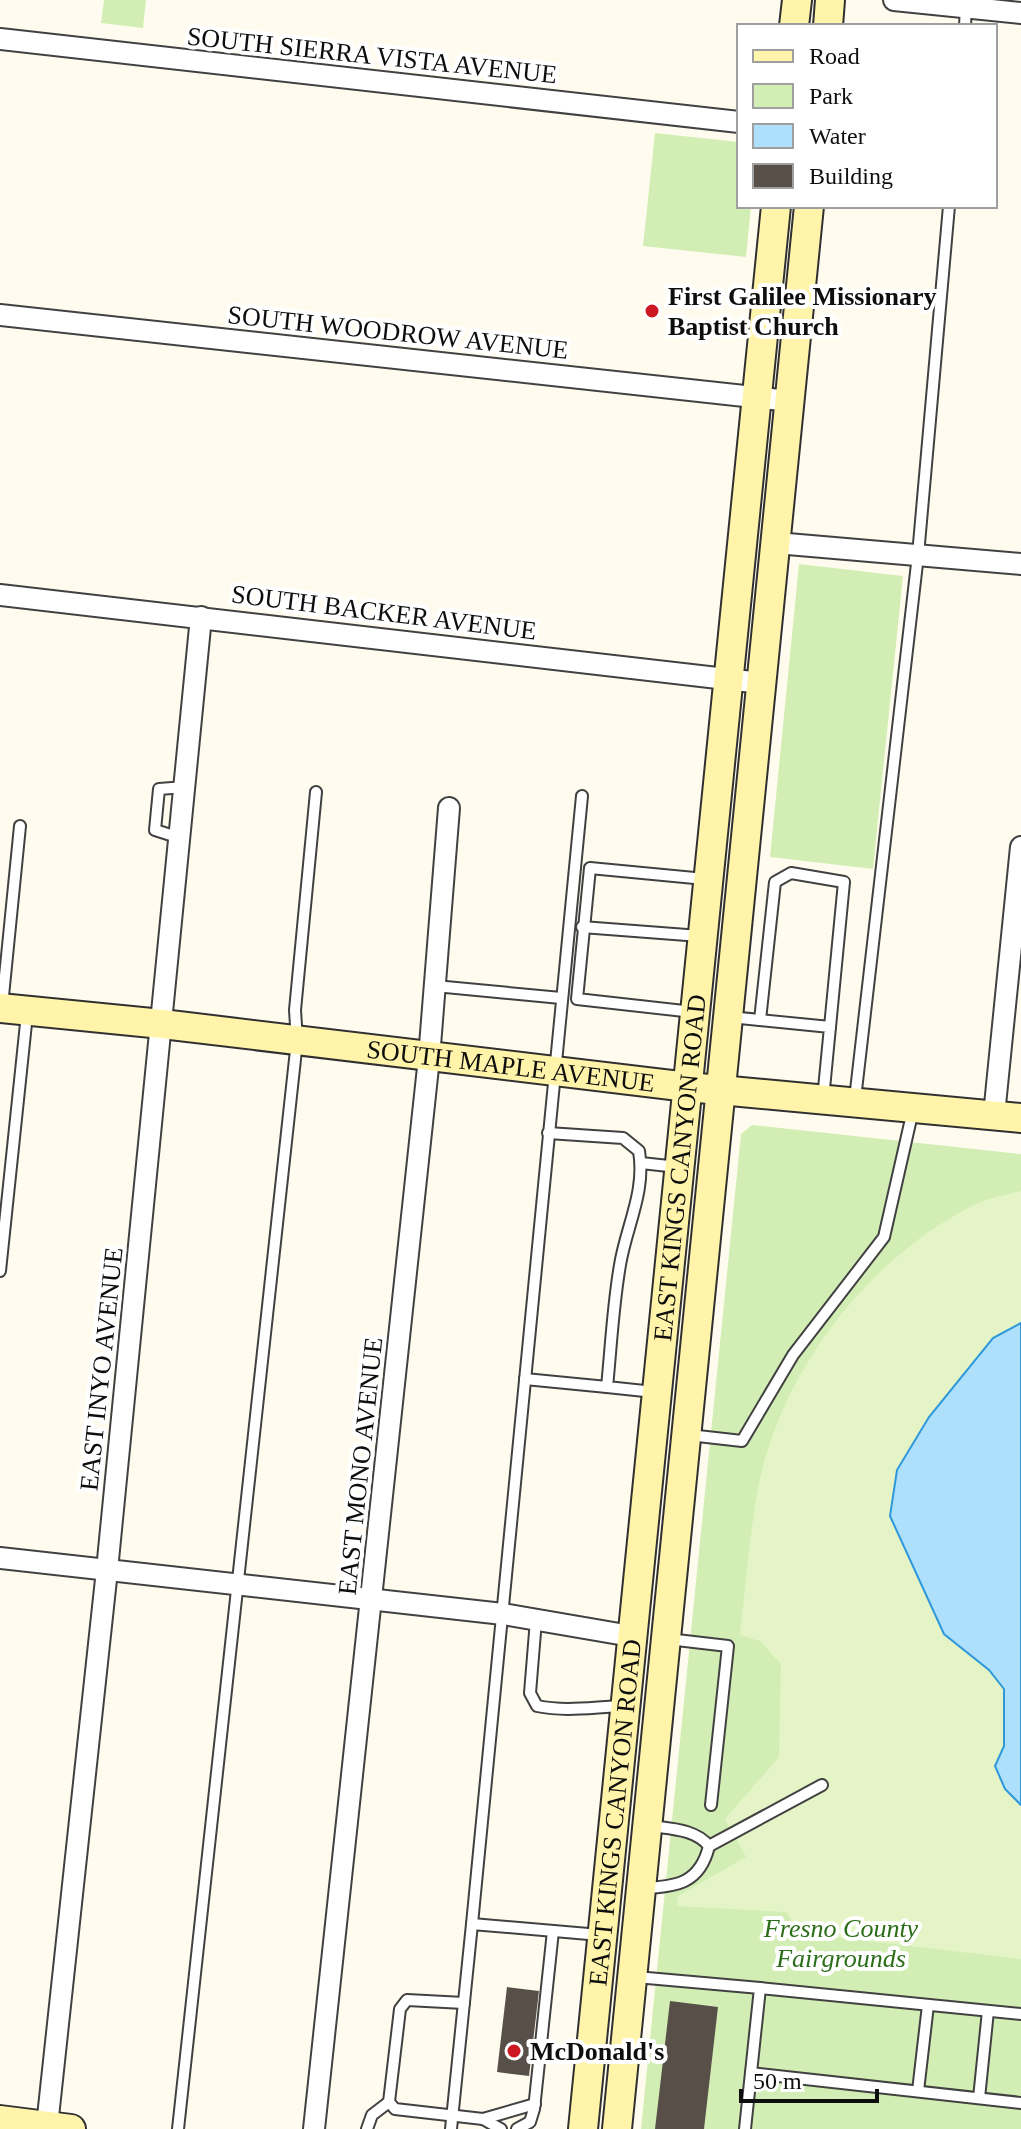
<svg xmlns="http://www.w3.org/2000/svg" width="1021" height="2129" viewBox="0 0 1021 2129" font-family="Georgia,serif">
<style>
.green{fill:#d3eeb4}
.pitch{fill:#e5f4c7}
.water{fill:#aee0fc;stroke:#2e98da;stroke-width:2}
.building{fill:#584f49}
.lines{fill:none;stroke-linecap:round;stroke-linejoin:round}
.lane-casing{stroke:#414141;stroke-width:14}
.street-casing{stroke:#414141;stroke-width:24}
.secondary-casing{stroke:#303030;stroke-width:32}
.lane{stroke:#fff;stroke-width:10}
.street{stroke:#fff;stroke-width:20}
.secondary{stroke:#fff4aa;stroke-width:28}
.poi-dot{fill:#cc1823;stroke:#fff;stroke-width:3}
.labels{text-anchor:middle;stroke-width:8;stroke-linejoin:round;paint-order:stroke}
.street-label{font-size:26px;fill:#0e0e0e;stroke:#fff}
.poi-label{font-size:26px;font-weight:bold;fill:#0e0e0e;stroke:#fff;text-anchor:start}
.park-label{font-size:26px;font-style:italic;fill:#2b6d18;stroke:#fff}
</style>
<rect width="100%" height="100%" fill="#fffcef"/>
<g class="green">
<path d="M104 0H146L143 28 101 23Z"/>
<path d="M655 133 739 142V206H751L746 257 643 246Z"/>
<path d="M799 564 903 576 873 869 770 857Z"/>
<path d="M752 1125 1021 1154V2129H641L741 1134Z"/>
</g>
<path class="pitch" d="M1021 1191V1959L801 1933 786 1912 677 1906 678 1896 746 1857 725 1819 779 1757 781 1664 760 1641 740 1635C746 1586 749 1536 758 1489 780 1372 868 1258 974 1205 988 1198 1006 1195 1021 1191Z"/>
<path class="water" d="M1021 1323V1805L1005 1789 995 1766 1004 1746V1689L989 1670 944 1634 890 1516 897 1470 929 1417 993 1338Z"/>
<g class="building">
<path d="M507 1987 539 1991 529 2076 497 2072Z"/>
<path d="M670 2001 718 2007 704 2129H655Z"/>
</g>
<g class="lines">
<g class="lane-casing">
<g id="lane">
<path d="M965 26 966 6"/>
<path d="M180 838 155 830 159 789 185 787"/>
<path d="M582 927 700 936"/>
<path d="M435 986 561 998"/>
<path d="M2 1006 20 826"/>
<path d="M693 1012 577 999 590 868 705 879"/>
<path d="M730 1017 830 1027 823 1099"/>
<path d="M760 1020 775 882 791 873 844 882 830 1027"/>
<path d="M855 1099 918 555 949 206"/>
<path d="M548 1133 623 1138 639 1151C646 1192 626 1227 620 1265 613 1305 611 1347 607 1387L654 1392"/>
<path d="M641 1163 678 1167"/>
<path d="M0 1271 27 1014"/>
<path d="M525 1379 607 1387"/>
<path d="M689 1435 742 1441 793 1355 884 1237 913 1110"/>
<path d="M536 1620 530 1693 537 1706C567 1712 592 1707 623 1706"/>
<path d="M668 1639 728 1646 711 1805"/>
<path d="M709 1846 822 1785"/>
<path d="M643 1888C677 1887 700 1883 709 1846 695 1829 671 1829 651 1826"/>
<path d="M472 1924 582 796"/>
<path d="M636 1977 760 1988 745 2129"/>
<path d="M760 1988 1021 2014"/>
<path d="M464 2003 407 2000 400 2009 389 2102 395 2109 483 2119 535 2104"/>
<path d="M751 2073 1021 2103"/>
<path d="M918 2091 928 2005"/>
<path d="M979 2098 988 2011"/>
<path d="M483 2119 501 2129"/>
<path d="M178 2129 297 1041 295 1010 316 792"/>
<path d="M367 2129 372 2115 389 2102"/>
<path d="M451 2129 472 1924 600 1935"/>
<path d="M517 2129 530 2122 534 2109 553 1931"/>
</g>
</g>
<g class="street-casing">
<g id="street">
<path d="M894 0 1021 13"/>
<path d="M0 39 739 122"/>
<path d="M0 315 790 401"/>
<path d="M776 543 1021 564"/>
<path d="M0 595 761 683"/>
<path d="M994 1115 1021 847"/>
<path d="M0 1558 503 1614 631 1636"/>
<path d="M47 2126 107 1570 201 617"/>
<path d="M314 2129 429 1058 449 808"/>
</g>
</g>
<g class="secondary-casing">
<g id="secondary">
<path d="M794 26 797 0"/>
<path d="M828 26 830 0"/>
<path id="s1" d="M0 1008 162 1024 688 1087 1021 1118"/>
<path d="M0 2120 71 2129"/>
<path id="s2" d="M583 2129 776 206"/>
<path d="M617 2129 809 206"/>
</g>
</g>
<use href="#lane" class="lane"/>
<use href="#street" class="street"/>
<use href="#secondary" class="secondary"/>
</g>
<g class="poi-dot">
<circle cx="652" cy="311" r="8"/>
<circle cx="514" cy="2051" r="8"/>
</g>
<g class="labels">
<g class="street-label">
<text transform="translate(372 55) rotate(6)" y="9">SOUTH SIERRA VISTA AVENUE</text>
<text transform="translate(398 332) rotate(6)" y="9">SOUTH WOODROW AVENUE</text>
<text transform="translate(384 612) rotate(7)" y="9">SOUTH BACKER AVENUE</text>
<text dy="9" stroke="none"><textPath href="#s1" startOffset="514">SOUTH MAPLE AVENUE</textPath></text>
<text dy="9" stroke="none"><textPath href="#s2" startOffset="966">EAST KINGS CANYON ROAD</textPath></text>
<text transform="translate(101 1369) rotate(-84)" y="9">EAST INYO AVENUE</text>
<text transform="translate(360 1466) rotate(-84)" y="9">EAST MONO AVENUE</text>
<text dy="9" stroke="none"><textPath href="#s2" startOffset="318">EAST KINGS CANYON ROAD</textPath></text>
</g>
<g class="poi-label">
<text x="668" y="305">First Galilee Missionary<tspan x="668" dy="30">Baptist Church</tspan></text>
<text x="530" y="2060">McDonald's</text>
</g>
<g class="park-label">
<text x="841" y="1937">Fresno County<tspan x="841" dy="30">Fairgrounds</tspan></text>
</g>
</g>
<rect x="737" y="24" width="260" height="184" fill="#ffffff" stroke="#9f9f9f" stroke-width="2"/>
<rect x="753" y="50" width="40" height="12" fill="#fff4aa" stroke="#9f9f9f" stroke-width="2"/>
<text x="809" y="64" font-size="24" fill="#0e0e0e">Road</text>
<rect x="753" y="84" width="40" height="24" fill="#d3eeb4" stroke="#9f9f9f" stroke-width="2"/>
<text x="809" y="104" font-size="24" fill="#0e0e0e">Park</text>
<rect x="753" y="124" width="40" height="24" fill="#aee0fc" stroke="#9f9f9f" stroke-width="2"/>
<text x="809" y="144" font-size="24" fill="#0e0e0e">Water</text>
<rect x="753" y="164" width="40" height="24" fill="#584f49" stroke="#9f9f9f" stroke-width="2"/>
<text x="809" y="184" font-size="24" fill="#0e0e0e">Building</text>
<path d="M741 2089v12h136v-12" fill="none" stroke="#0e0e0e" stroke-width="4"/>
<text x="753" y="2089" font-size="24" fill="#0e0e0e" stroke="#ffffff" stroke-width="6" paint-order="stroke">50 m</text>
</svg>
